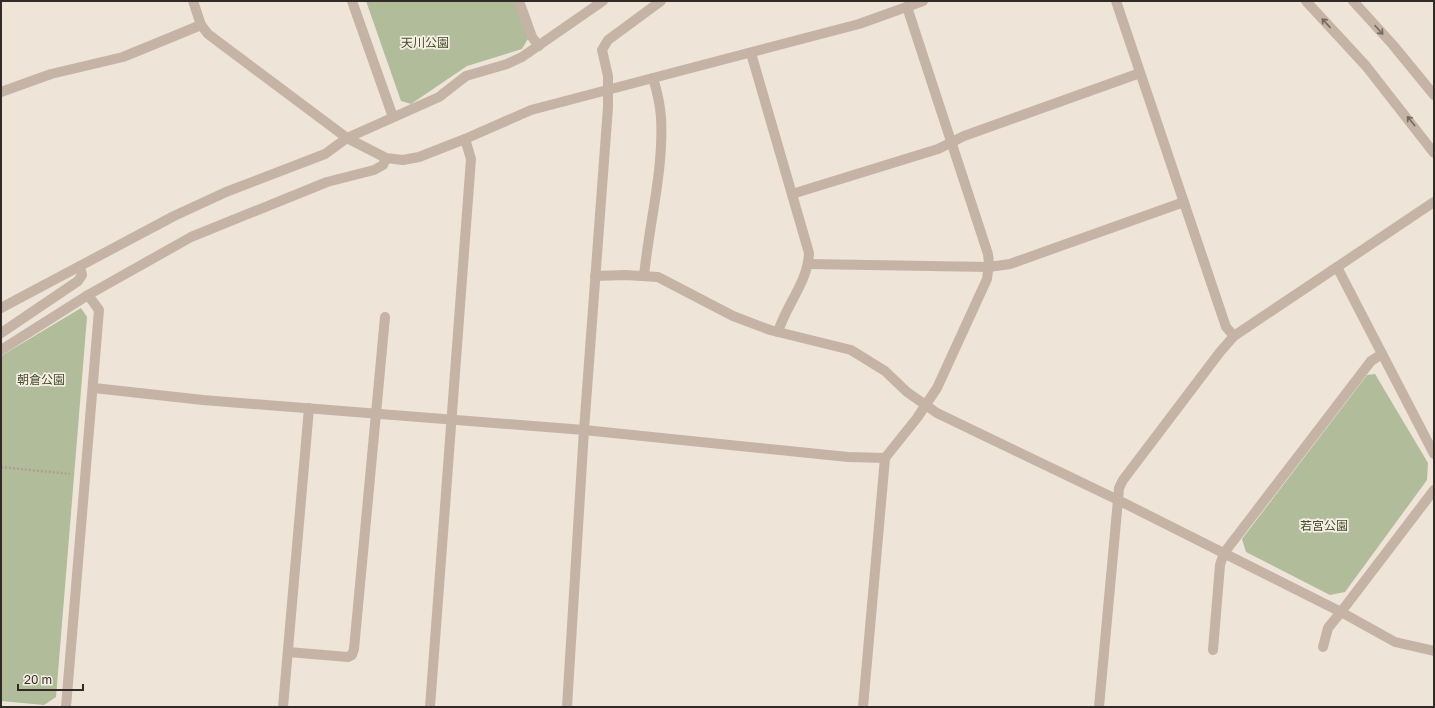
<svg xmlns="http://www.w3.org/2000/svg" width="1435" height="708" viewBox="0 0 1435 708" font-family="'Golos Text','Noto Sans JP',sans-serif">
<style>
.green{fill:#b1bc9a}
.lines{fill:none;stroke-linecap:round;stroke-linejoin:round}
.path{stroke:#b19e90;stroke-width:2.5;stroke-dasharray:2 2;stroke-linecap:butt}
.service{stroke:#c5b4a6;stroke-width:10}
.minor{stroke:#c5b4a6;stroke-width:10}
.tertiary{stroke:#c5b4a6;stroke-width:10}
.oneway{stroke:#746860}
.labels{text-anchor:middle;stroke-width:3.5;stroke-linejoin:round;paint-order:stroke}
.park-label{font-size:12px;fill:#424e2c;stroke:#f7eee4}
</style>
<rect width="100%" height="100%" fill="#eee4d8"/>
<g class="green">
<path d="M366 1H516L529 37 522 49 467 66 411 104 401 101Z"/>
<path d="M81 308 87 317 56 697 44 705 1 701V356Z"/>
<path d="M1375 374 1428 463 1427 480 1345 592 1330 595 1246 552 1242 539 1367 375Z"/>
</g>
<g class="lines">
<path class="path" d="M1 467 70 474"/>
<g class="service">
<path d="M792 194 938 149 964 136 1140 73"/>
<path d="M809 264 989 267"/>
<path d="M644 276C649 224 664 170 661 117 660 104 657 91 653 78"/>
<path d="M1 333 78 281 82 275 80 266"/>
<path d="M1 350 88 295 191 237 327 182 374 170 383 165 386 158"/>
<path d="M1323 647 1328 628 1341 612"/>
<path d="M1213 650 1220 565 1224 553 1371 361 1382 354"/>
<path d="M288 652 348 657 352 655 354 649 385 317"/>
</g>
<g class="minor">
<path d="M193 1 201 25 208 34 347 138 386 158 403 160 419 157 465 139"/>
<path d="M352 1 393 117"/>
<path d="M519 1 532 37 539 46"/>
<path d="M1116 1 1226 327 1234 336"/>
<path d="M751 53 809 253C808 282 786 305 778 332"/>
<path d="M1 92 51 74 123 57 201 25"/>
<path d="M989 267 1010 264 1184 202"/>
<path d="M1337 267 1434 454"/>
<path d="M595 276 625 275 658 277 733 316 770 330 851 350 885 371 907 392 937 413 1118 500 1341 612 1395 642 1434 651"/>
<path d="M1 308 174 216 226 192 325 154 347 138 439 97 466 76 507 64 522 57 603 1"/>
<path d="M94 388 203 400 584 430 848 457 885 458 917 418 937 388 987 279 989 263 988 254 907 7"/>
<path d="M1341 612 1434 490"/>
<path d="M66 707 99 310 88 295"/>
<path d="M283 707 309 408"/>
<path d="M567 707 584 430 608 107V76L602 50 608 40 661 1"/>
<path d="M863 707 885 458"/>
<path d="M1099 707 1118 500 1119 488 1123 480 1220 352 1234 336 1434 202"/>
</g>
<g class="tertiary">
<path d="M1306 1 1366 66 1434 153"/>
<path d="M1353 1 1393 45 1434 95"/>
<path d="M430 707 471 159 465 139 531 110 859 24 923 1"/>
</g>
</g>
<defs><path id="oneway-shaft" d="M-6 0H5M1.5-3L5.5 0L1.5 3" fill="none" stroke-width="1.6" stroke-linecap="round" stroke-linejoin="round"/></defs>
<g class="oneway">
<use href="#oneway-shaft" transform="translate(1326 23) rotate(-133)"/>
<use href="#oneway-shaft" transform="translate(1379 30) rotate(48)"/>
<use href="#oneway-shaft" transform="translate(1411 121) rotate(-129)"/>
</g>
<g class="labels">
<g class="park-label">
<text x="425" y="47">天川公園</text>
<text x="41" y="384">朝倉公園</text>
<text x="1324" y="530">若宮公園</text>
</g>
</g>
<rect width="1435" height="708" fill="none" stroke="#322a26" stroke-width="4"/>
<path d="M18 684v6h65v-6" fill="none" stroke="#322a26" stroke-width="2"/>
<text x="24" y="684" font-size="12" fill="#322a26" stroke="#f7eee4" stroke-width="3" paint-order="stroke">20 m</text>
</svg>
